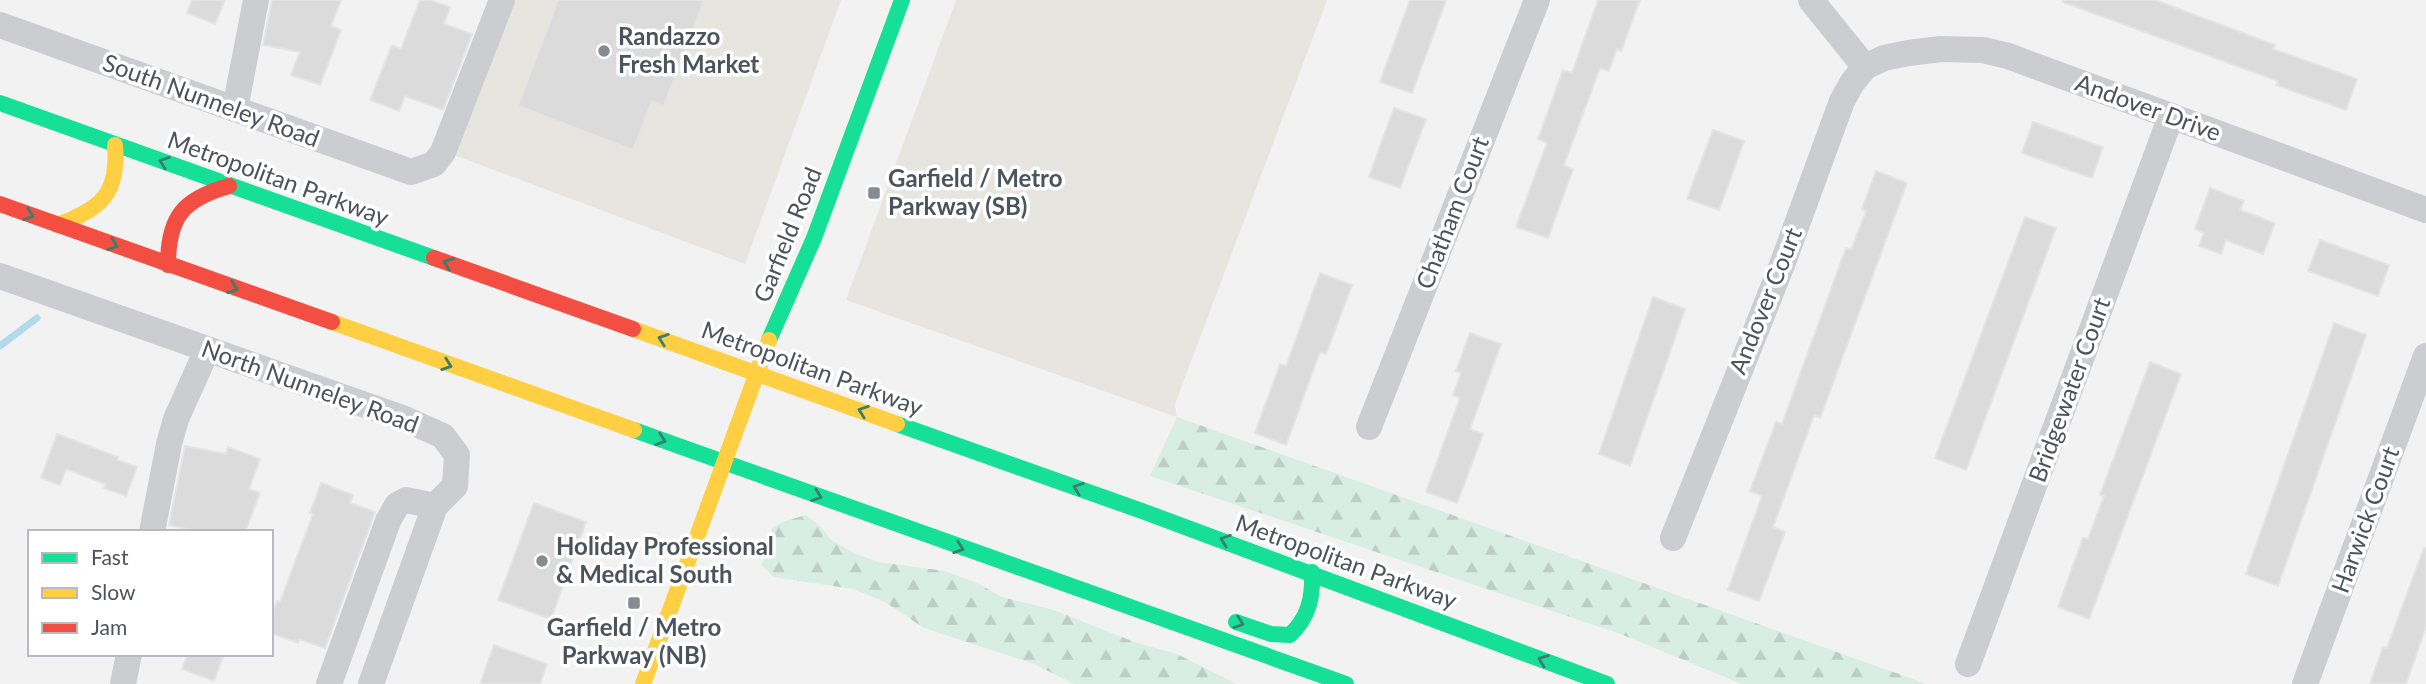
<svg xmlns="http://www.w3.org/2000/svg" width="2426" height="684" viewBox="0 0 2426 684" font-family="Lato,sans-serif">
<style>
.commercial{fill:#e6e5e0}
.forest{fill:url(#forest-firs)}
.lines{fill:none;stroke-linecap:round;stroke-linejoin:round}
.stream{stroke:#b2dae8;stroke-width:7}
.building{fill:#dbdbdc;stroke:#e4e4e4;stroke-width:2}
.street{stroke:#cccdd0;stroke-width:26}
.fast{stroke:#16e098;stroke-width:16}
.slow{stroke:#ffcf43;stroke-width:16}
.jam{stroke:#f24e42;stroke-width:16}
.oneway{stroke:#3b7d6e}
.poi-dot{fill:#858b90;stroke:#fff;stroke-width:2.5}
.labels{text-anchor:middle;stroke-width:7;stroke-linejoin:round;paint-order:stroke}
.poi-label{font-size:24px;font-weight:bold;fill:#4b535c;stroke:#fff;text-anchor:start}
.street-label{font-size:24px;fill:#4b535c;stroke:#fff}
</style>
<defs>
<pattern id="forest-firs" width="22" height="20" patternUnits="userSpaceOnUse" patternTransform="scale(1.75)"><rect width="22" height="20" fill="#d9eee3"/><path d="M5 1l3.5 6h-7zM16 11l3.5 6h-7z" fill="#bccec5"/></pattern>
</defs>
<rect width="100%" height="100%" fill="#f2f2f2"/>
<g class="commercial">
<path d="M514 0H841L745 264 454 155Z"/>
<path d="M956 0H1327L1175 404 1177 417 846 300Z"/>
</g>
<g class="forest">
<path d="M1177 417 1927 684H1742L1618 633 1150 476Z"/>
<path d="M806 515 821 527 831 540 856 554 878 562 945 571 977 583 1002 597 1054 610 1137 643 1177 654 1237 684H1074L1034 664 924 628 885 602 853 589 774 577 761 565 770 546 772 528 785 521Z"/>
</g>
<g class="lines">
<path class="stream" d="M0 346 37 318"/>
</g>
<g class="building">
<path d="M192 0H225L215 24 187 13Z"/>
<path d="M272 0H341L331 26 341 30 320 85 291 75 300 52 263 45Z"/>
<path d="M420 0H430L450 7 444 24 472 34 443 110 405 96 399 111 370 100 392 45 401 49Z"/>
<path d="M558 0H704L664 106 652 101 633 150 518 106Z"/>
<path d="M1410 0H1446L1412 93 1380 82Z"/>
<path d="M1598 0H1640L1621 51 1617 49 1609 71 1600 68 1564 165 1573 169 1548 238 1516 227 1547 143 1538 139 1563 70 1572 73Z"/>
<path d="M2063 0H2155L2275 45 2273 49 2357 79 2346 110 2276 85 2278 81 2063 2Z"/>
<path d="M1394 108 1426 119 1400 188 1369 177Z"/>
<path d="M2033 122 2103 147 2092 178 2022 153Z"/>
<path d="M1713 130 1744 141 1719 210 1687 199Z"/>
<path d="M1876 171 1907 183 1820 418 1814 415 1773 527 1785 532 1759 601 1728 590 1762 496 1750 491 1776 422 1782 424 1846 248 1851 250 1866 211 1862 209Z"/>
<path d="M2210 188 2244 201 2240 210 2275 223 2263 254 2226 240 2221 254 2199 246 2204 233 2195 229Z"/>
<path d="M2025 217 2056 228 1966 470 1935 458Z"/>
<path d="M2320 240 2389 265 2378 296 2308 271Z"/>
<path d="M1320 273 1352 285 1326 354 1320 352 1286 445 1255 433 1280 364 1286 366Z"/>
<path d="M1653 297 1685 309 1630 466 1599 454Z"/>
<path d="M2334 323 2366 335 2278 586 2246 574Z"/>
<path d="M1470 333 1501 344 1470 429 1483 434 1457 503 1426 492 1460 398 1453 395 1461 373 1456 371Z"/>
<path d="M2150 362 2181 374 2089 619 2058 607 2083 538 2088 539 2104 496 2100 495Z"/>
<path d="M57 434 118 457 117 460 137 467 126 496 104 488 106 484 66 469 60 485 41 478Z"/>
<path d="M185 446 226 454 228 447 260 459 249 489 260 493 245 532H201L169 525Z"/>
<path d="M321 483 353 495 350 503 375 512 325 648 299 639 298 643 271 633V615L277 601 280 602 313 514 310 513Z"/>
<path d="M534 503 586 522 551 619 498 600Z"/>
<path d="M2424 548H2426V627L2406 684H2370L2383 647 2387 648Z"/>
<path d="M494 645 547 664 540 684H480Z"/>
<path d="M188 654H224L214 681 182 669Z"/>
</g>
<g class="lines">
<g class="street">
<path d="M1811 0 1865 67"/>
<path d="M0 25 411 172 434 164 443 152 502 0"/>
<path d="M235 109 256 0"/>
<path d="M0 276 405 419 443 436 457 455 455 486 435 506 371 684"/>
<path d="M1369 427 1537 0"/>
<path d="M152 532 169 444 176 419 207 350"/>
<path d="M1673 538 1782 265 1842 101 1852 83 1865 67 1884 58 1908 53 1941 49 1983 50 2008 56 2426 210"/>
<path d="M1968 664 2171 116"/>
<path d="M123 684 129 654"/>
<path d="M329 684 388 521 397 505 406 500 435 506"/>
<path d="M2305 684 2426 356"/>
</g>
<g class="fast">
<path d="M0 103 434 258"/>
<path d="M769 340 814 238 902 0"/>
<path d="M897 424 1142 511 1607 684"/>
<path d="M634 430 1346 684"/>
<path d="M1236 622 1271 634 1290 635C1309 617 1313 597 1312 572"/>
</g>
<g class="slow">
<path d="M57 225C101 209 119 194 115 145"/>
<path d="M332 322 634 430"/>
<path d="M633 329 897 424"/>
<path d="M643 684 769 340"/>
</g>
<g class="jam">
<path d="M0 204 332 322"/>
<path d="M434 258 633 329"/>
<path d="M168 265C168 217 183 199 229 186"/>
</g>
</g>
<defs><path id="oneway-chevron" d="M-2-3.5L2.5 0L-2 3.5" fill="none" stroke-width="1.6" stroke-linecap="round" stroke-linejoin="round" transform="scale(1.75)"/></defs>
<g class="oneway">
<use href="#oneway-chevron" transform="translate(164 162) rotate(-160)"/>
<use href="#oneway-chevron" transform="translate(29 215) rotate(20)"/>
<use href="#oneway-chevron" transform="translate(113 245) rotate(20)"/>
<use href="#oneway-chevron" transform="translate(448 263) rotate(-161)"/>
<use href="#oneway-chevron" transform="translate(233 288) rotate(20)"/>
<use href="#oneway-chevron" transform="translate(663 339) rotate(-161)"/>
<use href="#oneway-chevron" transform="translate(447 365) rotate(19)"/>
<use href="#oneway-chevron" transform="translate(863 411) rotate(-160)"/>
<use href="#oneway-chevron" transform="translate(661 440) rotate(19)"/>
<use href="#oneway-chevron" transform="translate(1078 488) rotate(-160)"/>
<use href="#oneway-chevron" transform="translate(817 496) rotate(20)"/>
<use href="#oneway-chevron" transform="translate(1225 540) rotate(-160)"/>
<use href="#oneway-chevron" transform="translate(959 548) rotate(19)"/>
<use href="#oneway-chevron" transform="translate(1239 623) rotate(20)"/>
<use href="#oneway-chevron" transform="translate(1543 660) rotate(-159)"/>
</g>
<g class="poi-dot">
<circle cx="604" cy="51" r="7"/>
<rect x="867" y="186" width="14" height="14" rx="3.5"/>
<circle cx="542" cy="561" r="7"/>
<rect x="627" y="596" width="14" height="14" rx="3.5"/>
</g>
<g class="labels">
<g class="poi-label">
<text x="618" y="45">Randazzo<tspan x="618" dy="28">Fresh Market</tspan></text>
<text x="888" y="187">Garfield / Metro<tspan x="888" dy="28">Parkway (SB)</tspan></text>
<text x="556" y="555">Holiday Professional<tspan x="556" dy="28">&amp; Medical South</tspan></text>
<text x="634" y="636" text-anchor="middle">Garfield / Metro<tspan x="634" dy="28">Parkway (NB)</tspan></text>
</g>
<g class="street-label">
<text transform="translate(211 101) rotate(20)" y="8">South Nunneley Road</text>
<text transform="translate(2148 108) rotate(20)" y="8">Andover Drive</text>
<text transform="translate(278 179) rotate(20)" y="8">Metropolitan Parkway</text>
<text transform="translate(1453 213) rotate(-69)" y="8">Chatham Court</text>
<text transform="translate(788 235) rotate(-68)" y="8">Garfield Road</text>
<text transform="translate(1766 301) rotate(-68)" y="8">Andover Court</text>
<text transform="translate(812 369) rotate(20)" y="8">Metropolitan Parkway</text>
<text transform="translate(310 387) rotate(20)" y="8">North Nunneley Road</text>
<text transform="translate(2070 390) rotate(-70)" y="8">Bridgewater Court</text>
<text transform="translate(2366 520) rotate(-70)" y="8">Harwick Court</text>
<text transform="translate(1346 562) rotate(20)" y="8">Metropolitan Parkway</text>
</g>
</g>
<rect x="28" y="530" width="245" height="126" fill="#ffffff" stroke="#b7babe" stroke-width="2"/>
<rect x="42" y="553" width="35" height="10" fill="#16e098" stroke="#b7babe" stroke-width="2"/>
<text x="91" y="565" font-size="21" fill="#4b535c">Fast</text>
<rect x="42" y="588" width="35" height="10" fill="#ffcf43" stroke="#b7babe" stroke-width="2"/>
<text x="91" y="600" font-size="21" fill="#4b535c">Slow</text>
<rect x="42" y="623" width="35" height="10" fill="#f24e42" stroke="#b7babe" stroke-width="2"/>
<text x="91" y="635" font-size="21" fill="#4b535c">Jam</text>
</svg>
